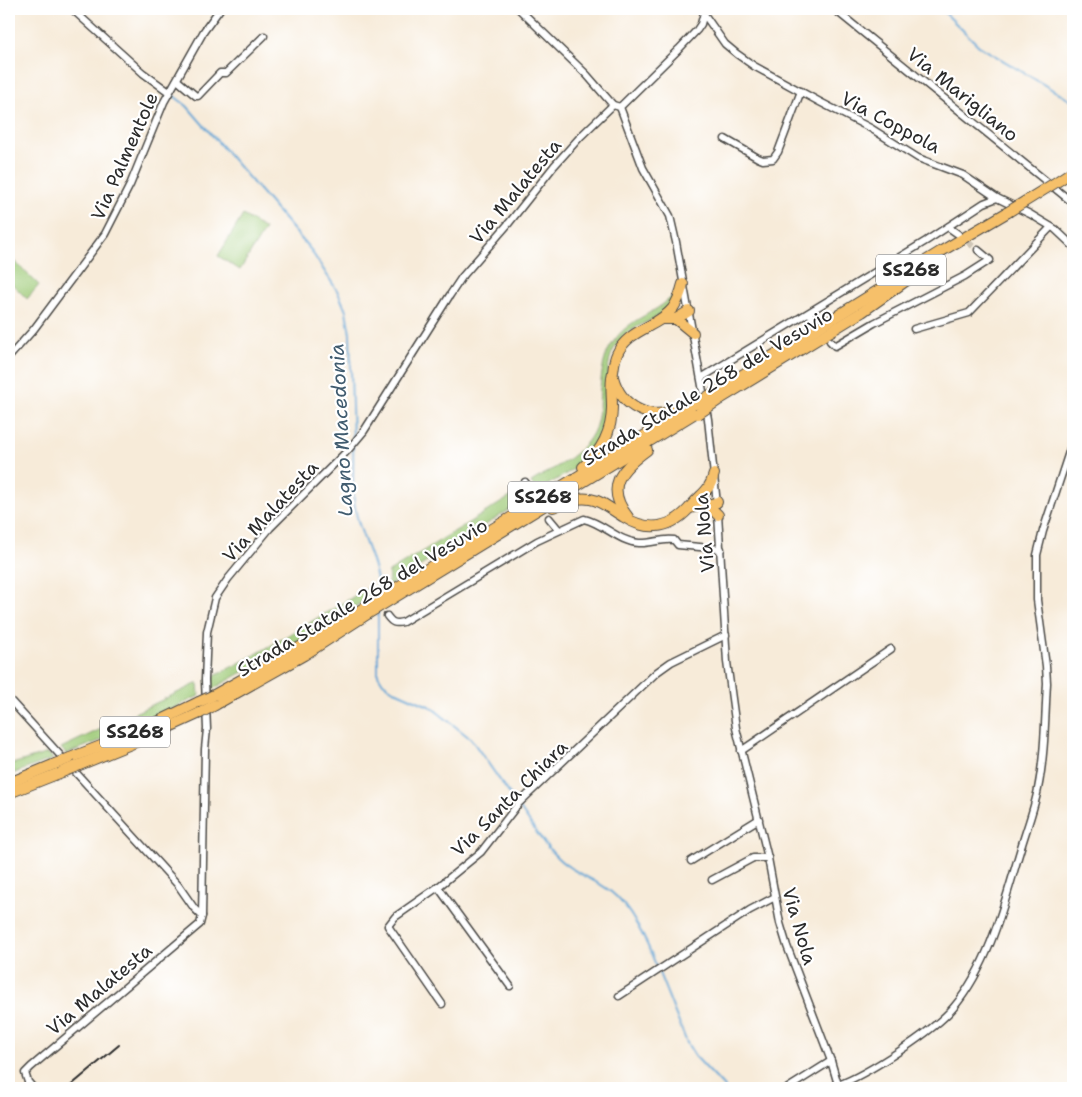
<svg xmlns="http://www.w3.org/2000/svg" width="1082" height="1097" viewBox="0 0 1082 1097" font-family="'Shantell Sans',sans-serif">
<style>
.green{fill:#9eca77;stroke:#647a51}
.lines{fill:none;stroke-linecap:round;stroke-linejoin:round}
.stream{stroke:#61a5d6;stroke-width:2}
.minor-tunnel{stroke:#cec5b6;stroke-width:6;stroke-dasharray:6 3;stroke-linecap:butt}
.minor-casing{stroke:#4a4845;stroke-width:9}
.highway-casing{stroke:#4a4845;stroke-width:12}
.minor{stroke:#fff;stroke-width:6}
.highway{stroke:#f6c06b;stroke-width:10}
.rail{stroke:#2b2b2b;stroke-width:2}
.highway-bridge-casing{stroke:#4a4845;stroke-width:12;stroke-linecap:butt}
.highway-bridge{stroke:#f6c06b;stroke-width:10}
.labels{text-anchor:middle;stroke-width:4.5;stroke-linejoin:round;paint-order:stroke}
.shield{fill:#fff;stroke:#6b6b6b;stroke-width:1}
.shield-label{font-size:18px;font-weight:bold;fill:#2b2b2b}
.street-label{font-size:19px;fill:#2b2b2b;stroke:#fff}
.water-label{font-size:20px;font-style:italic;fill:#415c6f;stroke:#fff}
</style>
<rect width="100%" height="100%" fill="#fff"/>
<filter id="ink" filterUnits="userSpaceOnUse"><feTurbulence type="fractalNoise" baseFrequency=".02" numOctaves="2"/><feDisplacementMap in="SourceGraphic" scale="10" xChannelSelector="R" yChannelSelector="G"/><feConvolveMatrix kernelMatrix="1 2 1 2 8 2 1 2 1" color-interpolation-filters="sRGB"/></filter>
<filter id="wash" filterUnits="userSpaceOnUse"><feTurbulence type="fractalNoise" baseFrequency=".0096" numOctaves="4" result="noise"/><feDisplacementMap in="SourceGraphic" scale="20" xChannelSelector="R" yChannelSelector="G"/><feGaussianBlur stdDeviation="1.12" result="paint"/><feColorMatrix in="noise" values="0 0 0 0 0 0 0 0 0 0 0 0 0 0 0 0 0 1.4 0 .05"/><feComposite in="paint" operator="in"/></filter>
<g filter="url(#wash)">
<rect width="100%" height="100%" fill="#f7ebd9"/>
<g class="green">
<path d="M243 215 265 229 240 270 218 256Z"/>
<path d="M12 259 39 285 27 299 9 281V262Z"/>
<path d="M676 291 678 292C674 298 670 306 665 311 646 326 627 325 614 349 606 363 608 379 609 394 611 453 581 465 537 491L531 482C555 467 590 452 597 422 600 411 599 399 600 388 602 372 603 357 612 344 630 315 659 315 676 291Z"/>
<path d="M523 489 529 497 453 546 388 586 389 572Z"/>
<path d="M368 588 369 598 287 648 207 692V680L258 653Z"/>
<path d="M198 683 199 696 163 713 127 726 112 736 66 754 61 748Z"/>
<path d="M48 753 53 759 9 775V765Z"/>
</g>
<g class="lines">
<g class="stream">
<path d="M941 9 979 46 1073 102"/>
<path d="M170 93 187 106 310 249 338 292 346 311 350 334 353 441"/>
<path d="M353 446C354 469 351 494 357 517 363 543 379 567 378 595"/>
<path d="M378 612V675L383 683 395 691 431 707 471 739 516 803"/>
<path d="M519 807C532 825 544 846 561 861 576 874 595 879 610 891 631 907 648 944 657 968"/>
<path d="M659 973 687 1043 695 1056 725 1088"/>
</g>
</g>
</g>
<g filter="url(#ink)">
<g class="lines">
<path class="minor-tunnel" d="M961 237 978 250"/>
<g class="minor-casing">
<g id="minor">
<path d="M72 9 143 73 169 92"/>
<path d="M519 9 587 75 613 105"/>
<path d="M705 9 701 24 697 30 679 49 620 107 643 168 670 216 676 242 708 419 717 504"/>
<path d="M834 9 1073 203"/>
<path d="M704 14 725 44 737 54 754 66 818 101 872 129 918 158 963 175 997 198 1030 214 1055 229 1073 246"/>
<path d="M177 80 196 96H198L220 73H226L264 36"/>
<path d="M725 139 758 158 763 160 773 159 778 152 801 91"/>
<path d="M948 227 958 234"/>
<path d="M809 313 816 322"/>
<path d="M914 329 969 313 1051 227"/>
<path d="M830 341 835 346 874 323 965 276 990 260 978 250"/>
<path d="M9 357 34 329 105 234 130 185 164 102 204 31 220 9"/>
<path d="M701 378 926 241 984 203 997 198"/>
<path d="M525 482 533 493"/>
<path d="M718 514 727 662 736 728 768 858 780 923 787 946 831 1061 839 1088"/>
<path d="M549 518 559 530"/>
<path d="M387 616C392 623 395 624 403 622L537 541 584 519C603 523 619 542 639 543 651 544 662 538 674 540L678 545 721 549"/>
<path d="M9 699 178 885 194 908 202 916 200 924 31 1067 25 1073 28 1082 33 1088"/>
<path d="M741 751 891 649"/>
<path d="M691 861 759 819"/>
<path d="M712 880 753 858H768"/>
<path d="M438 887 510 986"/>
<path d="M202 916 205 749 207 729 205 680 207 632 215 598 228 579 270 528 348 450 364 431 450 295 462 277 509 223 554 166 581 136 613 105 620 107"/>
<path d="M619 996 750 910 775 897"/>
<path d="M442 1004 388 926 395 917 438 887 481 852 519 803 657 672 671 662 726 635"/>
<path d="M838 1085C868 1074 934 1031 954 1007 990 963 1004 904 1020 851 1026 830 1034 810 1038 789 1045 754 1045 718 1047 683L1046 666 1037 600V555L1043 531 1073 440"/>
<path d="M788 1088 831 1061"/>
</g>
</g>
<g class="highway-casing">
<g id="highway">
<path d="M1058 181 1073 171"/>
<path d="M662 319H676L689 311"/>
<path d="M676 319 693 333"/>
<path d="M613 377C621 407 651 423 679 408"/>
<path d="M718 390 940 252 1008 212"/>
<path d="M720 399 862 312 917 273"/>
<path d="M583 467C602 451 612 431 612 407 612 394 610 384 613 372 614 366 614 360 617 354 628 329 657 328 673 308 678 301 681 292 683 284"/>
<path d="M709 506 718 515"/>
<path d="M553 507C565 502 576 497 590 499 603 501 613 511 624 517 649 533 673 528 692 505 703 492 709 492 714 474"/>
<path d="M690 508C700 505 708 506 717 502"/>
<path d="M628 517C604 487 621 469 647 450"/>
<path d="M214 695 300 647 696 404"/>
<path d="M215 705 304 655 369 613 697 412"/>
<path d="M70 758 139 731 199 702"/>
<path d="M77 766 143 739 200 713"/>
<path d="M9 783 55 764"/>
<path d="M9 793 62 772"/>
</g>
</g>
<use href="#minor" class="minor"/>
<use href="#highway" class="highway"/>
<path class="rail" d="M68 1088 119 1045"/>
<g class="highway-bridge-casing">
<g id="highway-bridge">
<path d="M1008 212 1058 181"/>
<path d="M696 404 718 390"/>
<path d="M698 414 720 399"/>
<path d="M199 702 214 695"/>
<path d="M200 713 215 705"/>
<path d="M55 764 70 758"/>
<path d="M62 772 77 766"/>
</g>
</g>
<use href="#highway-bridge" class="highway-bridge"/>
</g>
</g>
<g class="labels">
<g class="shield">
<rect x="876" y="254.5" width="70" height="31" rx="4"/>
<rect x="508" y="481.5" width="70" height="31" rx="4"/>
<rect x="100" y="716.5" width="70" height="31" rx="4"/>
</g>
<g class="shield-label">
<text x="911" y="276">SS268</text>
<text x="543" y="503">SS268</text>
<text x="135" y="738">SS268</text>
</g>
<g class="street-label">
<text transform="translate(963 94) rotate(39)" y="7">Via Marigliano</text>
<text transform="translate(891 122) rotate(28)" y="7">Via Coppola</text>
<text transform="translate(124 156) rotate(-66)" y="7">Via Palmentole</text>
<text transform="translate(515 191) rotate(-50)" y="7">Via Malatesta</text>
<text transform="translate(707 386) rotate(-31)" y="7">Strada Statale 268 del Vesuvio</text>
<text transform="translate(270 511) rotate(-47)" y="7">Via Malatesta</text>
<text transform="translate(704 533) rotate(-95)" y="7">Via Nola</text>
<text transform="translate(362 597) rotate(-31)" y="7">Strada Statale 268 del Vesuvio</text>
<text transform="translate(509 798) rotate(-45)" y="7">Via Santa Chiara</text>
<text transform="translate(800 926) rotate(74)" y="7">Via Nola</text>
<text transform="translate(99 989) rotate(-40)" y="7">Via Malatesta</text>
</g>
<g class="water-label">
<text transform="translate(341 430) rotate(-93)" y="7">Lagno Macedonia</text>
</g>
</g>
<rect width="1082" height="1097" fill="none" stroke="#fff" stroke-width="30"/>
</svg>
